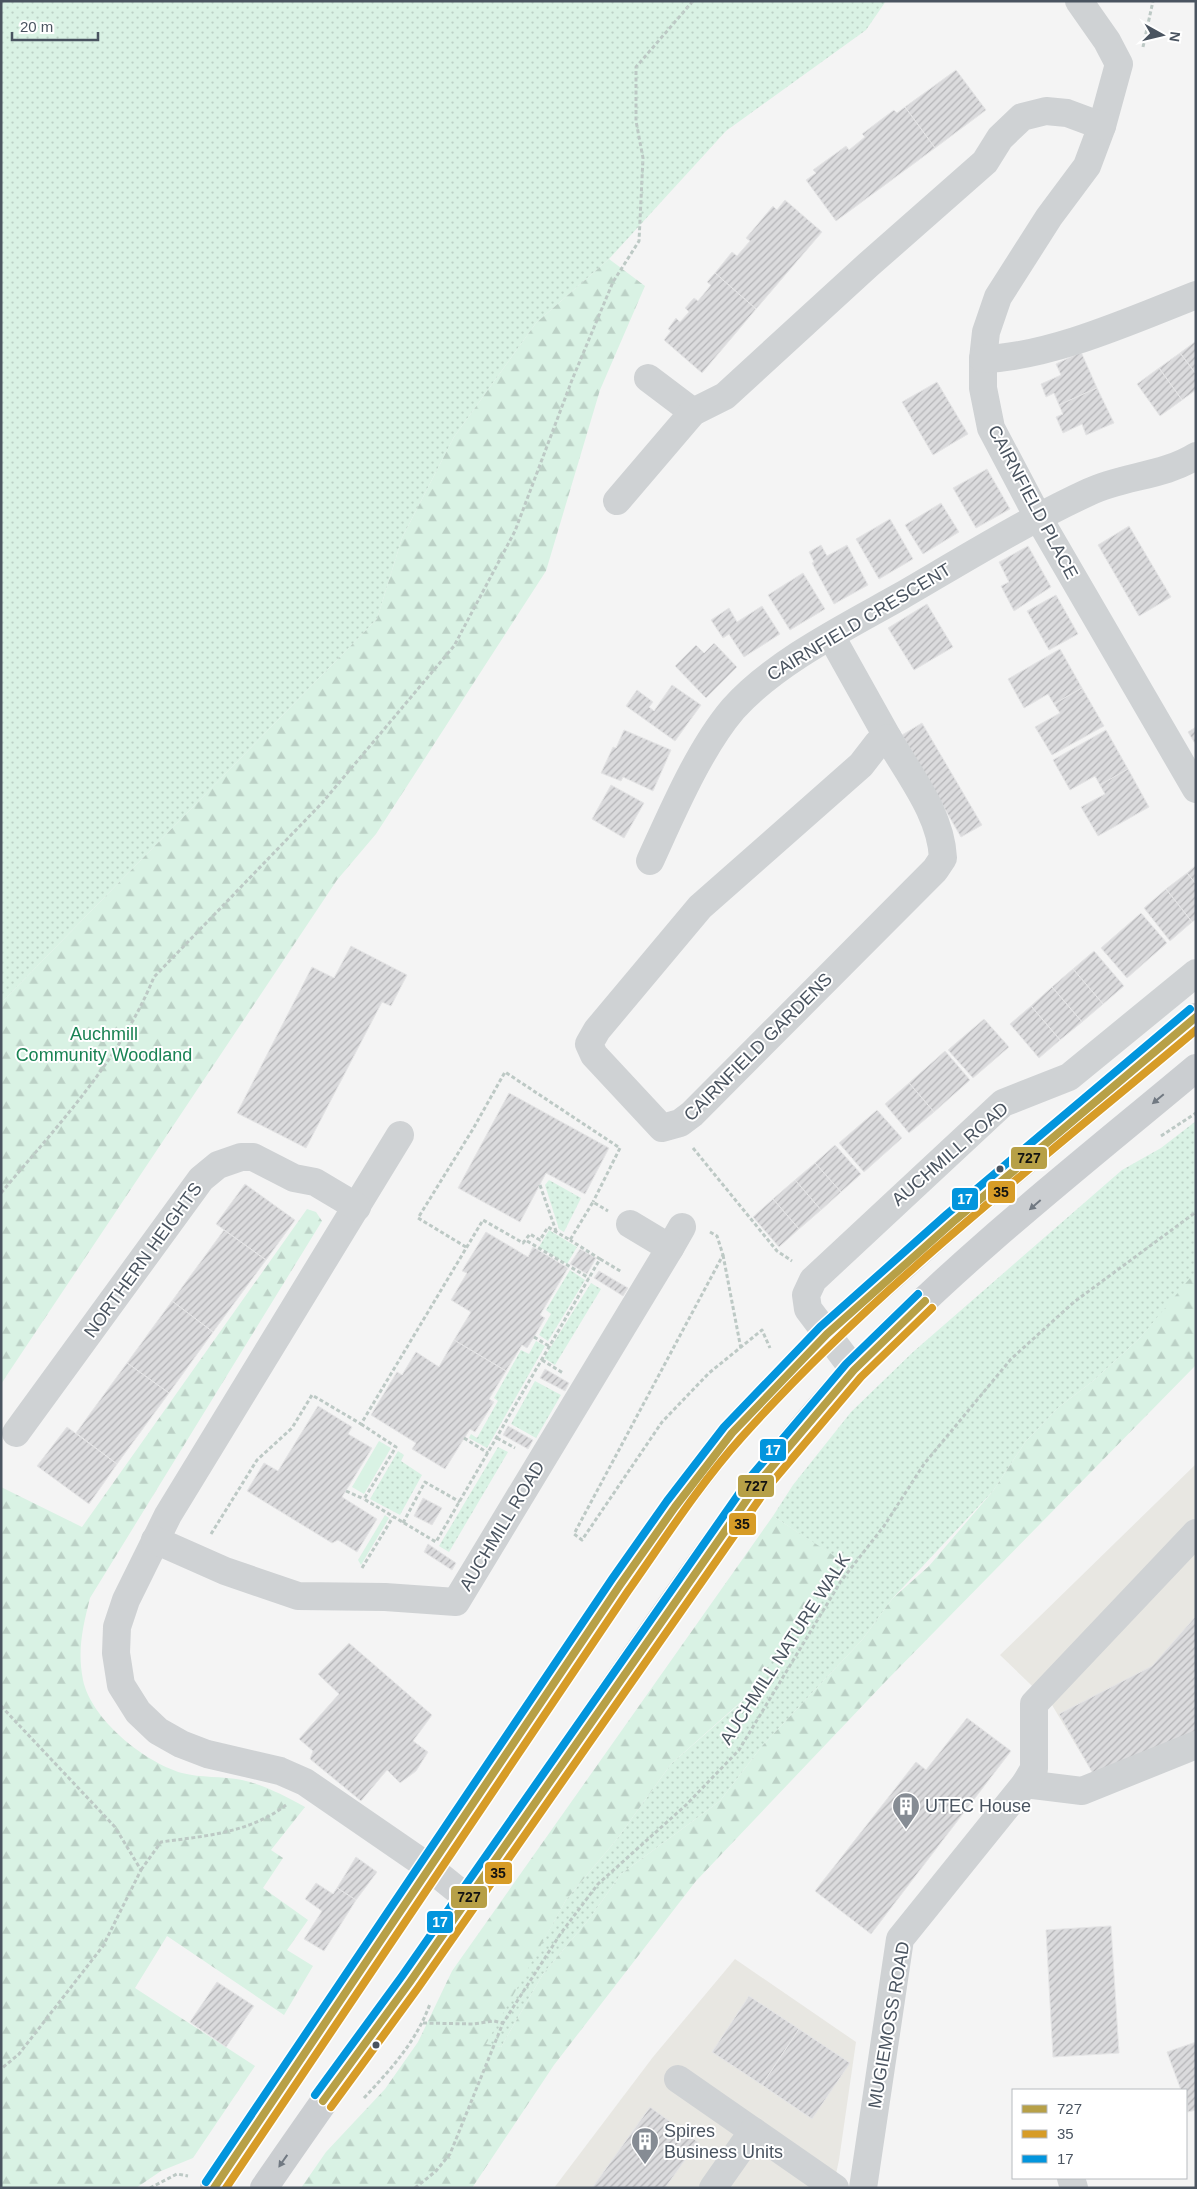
<svg xmlns="http://www.w3.org/2000/svg" width="1197" height="2189" viewBox="0 0 1197 2189" font-family="Arial,sans-serif">
<style>
.commercial{fill:#e8e7e2}
.grass{fill:url(#grass-dots)}
.forest{fill:url(#forest-firs)}
.garden{fill:#d9f2e4}
.building{fill:url(#building-hatch);stroke:#e5e5e6}
.lines{fill:none;stroke-linecap:round;stroke-linejoin:round}
.path{stroke:#bdc9c5;stroke-width:3;stroke-dasharray:4 2.5;stroke-linecap:butt}
.minor{stroke:#cfd2d4;stroke-width:28}
.major{stroke:#cbced1;stroke-width:28}
.bus-1-casing{stroke:#fff;stroke-width:11}
.bus-2-casing{stroke:#fff;stroke-width:11}
.bus-3-casing{stroke:#fff;stroke-width:11}
.bus-1{stroke:#b7a047;stroke-width:8}
.bus-2{stroke:#d79c27;stroke-width:8}
.bus-3{stroke:#0295dd;stroke-width:8}
.oneway{fill:#717982}
.bus-dot{fill:#4a5460;stroke:#fff;stroke-width:2}
.labels{text-anchor:middle;stroke-width:4;stroke-linejoin:round;paint-order:stroke}
.street-label{font-size:18px;fill:#4a5460;stroke:#fff}
.park-label{font-size:18px;fill:#198354;stroke:#fff}
.poi-label{font-size:18px;fill:#4a5460;stroke:#fff;text-anchor:start}
.line-badge{stroke:#fff;stroke-width:2}
.badge-label{font-size:14px;text-anchor:middle;font-weight:bold;fill:#fff}
.pale-badge-label{font-size:14px;text-anchor:middle;font-weight:bold;fill:#111}
</style>
<defs>
<pattern id="grass-dots" width="8" height="8" patternUnits="userSpaceOnUse" patternTransform="scale(1.25)"><rect width="8" height="8" fill="#d9f2e4"/><path d="M2 2h.1M6 6h.1" fill="none" stroke="#bcd1c6" stroke-width="1.8" stroke-linecap="round"/></pattern>
<pattern id="forest-firs" width="22" height="20" patternUnits="userSpaceOnUse" patternTransform="scale(1.25)"><rect width="22" height="20" fill="#d9f2e4"/><path d="M5 1l3.5 6h-7zM16 11l3.5 6h-7z" fill="#bcd1c6"/></pattern>
<pattern id="building-hatch" width="6" height="6" patternUnits="userSpaceOnUse" patternTransform="scale(1.25)"><rect width="6" height="6" fill="#dbdbdd"/><path d="M-1 1l2-2M0 6l6-6M5 7l2-2" fill="none" stroke="#b4b4b7"/></pattern>
</defs>
<rect width="100%" height="100%" fill="#f4f4f4"/>
<g class="commercial">
<path d="M1196 1464V1749L1095 1777 1052 1705 1000 1655Z"/>
<path d="M735 1959 856 2042 839 2160 833 2188H554L653 2057Z"/>
</g>
<g class="grass">
<path d="M1 1H886L866 30 726 131 609 259 536 323 454 437 402 538 377 619 1 1003Z"/>
<path d="M1196 1121V1273L1140 1338 1093 1381 1059 1407 1026 1441 993 1491 892 1599 862 1640 762 1746 720 1801 621 1874 590 1918 543 1974 501 2047 485 2044 566 1900 617 1839 671 1764 744 1700 762 1675 838 1559 773 1516 793 1485 851 1412 913 1352 1122 1170 1161 1148Z"/>
<path d="M549 1180 581 1198 564 1232 559 1229 545 1185Z"/>
<path d="M549 1230 577 1247 567 1264 539 1247Z"/>
<path d="M570 1270 585 1280 548 1341 539 1335 551 1314 546 1310Z"/>
<path d="M591 1283 601 1289 555 1365 544 1358Z"/>
<path d="M536 1341 545 1346 487 1448 469 1438 471 1434 477 1438 498 1401 494 1398 521 1350 529 1354Z"/>
<path d="M535 1381 561 1395 536 1438 511 1424Z"/>
<path d="M498 1447 508 1452 449 1552 439 1546Z"/>
<path d="M398 1451 404 1455 401 1461 422 1475 400 1515 370 1499Z"/>
</g>
<g class="forest">
<path d="M609 259 645 286 600 390 546 571 376 834 337 880 1 1384V1003L377 619 402 538 454 437 536 323Z"/>
<path d="M307 1209 316 1212 322 1221 90 1598C83 1626 77 1650 83 1680 91 1719 144 1762 182 1773 201 1778 222 1776 242 1780 264 1785 285 1796 305 1807L271 1850 283 1858 263 1888 308 1920 287 1950 313 1966 284 2015 167 1936 135 1988 255 2066 193 2158 161 2171 136 2188H1V1487L82 1527Z"/>
<path d="M1196 1271V1365L886 1681 696 1881 554 2065 472 2188H301L326 2152 385 2089 418 2042 452 1971 773 1516 839 1559 762 1675 743 1700 671 1764 617 1839 566 1900 486 2044 501 2047 543 1974 590 1918 621 1874 720 1801 762 1746 862 1640 892 1599 929 1566 993 1491 1026 1441 1059 1407 1093 1381 1140 1338Z"/>
</g>
<g class="garden">
<path d="M379 1441 391 1448 364 1494 352 1487Z"/>
<path d="M385 1515 389 1518 361 1565 358 1560Z"/>
</g>
<g class="building">
<path d="M956 70 986 110 935 148 905 107Z"/>
<path d="M905 107 935 148 836 221 806 180 816 173 813 170 846 146 849 150 865 137 862 134 894 110 897 113Z"/>
<path d="M785 200 822 232 756 309 715 273 732 252 737 256 750 241 746 238 773 206 777 210Z"/>
<path d="M715 273 756 309 702 373 664 340 671 331 668 329 676 318 680 322 689 312 685 308 694 298 698 301 711 285 707 282Z"/>
<path d="M1196 341V374L1180 353Z"/>
<path d="M1081 352 1097 388 1059 405 1054 393 1046 397 1041 384 1061 375 1056 364Z"/>
<path d="M1180 353 1196 374V390L1182 400 1159 368Z"/>
<path d="M1159 368 1182 400 1160 416 1137 384Z"/>
<path d="M937 382 968 434 933 455 902 402Z"/>
<path d="M1097 388 1114 423 1086 435 1082 424 1063 433 1056 417 1063 414 1059 405Z"/>
<path d="M987 469 1010 509 976 528 953 488Z"/>
<path d="M941 503 959 532 923 554 905 525Z"/>
<path d="M890 519 913 559 879 579 856 539Z"/>
<path d="M1129 526 1171 597 1139 616 1098 545Z"/>
<path d="M821 545 827 556 847 545 868 585 834 604 812 563 814 562 809 552Z"/>
<path d="M1028 546 1051 587 1014 611 1001 586 1009 582 999 562Z"/>
<path d="M803 573 825 609 790 630 768 595Z"/>
<path d="M1056 595 1078 634 1049 650 1027 611Z"/>
<path d="M927 604 953 647 914 670 888 628Z"/>
<path d="M762 606 780 634 744 657 729 634 723 638 711 620 729 608 737 622Z"/>
<path d="M714 643 737 667 706 698 675 666 696 645 704 653Z"/>
<path d="M1060 649 1082 688 1054 704 1048 694 1024 708 1008 679Z"/>
<path d="M672 685 701 705 675 741 626 706 637 690 653 702 649 707 654 711Z"/>
<path d="M1082 688 1104 726 1052 755 1035 727 1060 713 1054 704Z"/>
<path d="M922 723 982 825 961 837 902 735Z"/>
<path d="M1196 727V745L1188 732Z"/>
<path d="M624 730 671 750 653 791 623 777 621 781 601 773 613 747 616 748Z"/>
<path d="M1106 730 1128 769 1100 785 1095 776 1070 790 1053 760Z"/>
<path d="M1128 769 1149 807 1098 836 1081 807 1105 794 1100 785Z"/>
<path d="M611 785 644 803 624 838 592 819Z"/>
<path d="M1196 865V884L1187 873Z"/>
<path d="M1187 873 1196 884V919L1192 922 1166 889Z"/>
<path d="M1166 889 1192 922 1170 941 1144 908Z"/>
<path d="M1141 913 1167 943 1127 978 1101 948Z"/>
<path d="M351 946 407 975 391 1006 382 1002 306 1148 237 1113 312 967 334 978Z"/>
<path d="M1094 951 1124 986 1103 1004 1073 969Z"/>
<path d="M1073 969 1103 1004 1082 1022 1052 987Z"/>
<path d="M1052 987 1082 1022 1060 1040 1031 1006Z"/>
<path d="M1031 1006 1060 1040 1039 1058 1010 1024Z"/>
<path d="M984 1019 1009 1047 973 1078 948 1050Z"/>
<path d="M945 1051 970 1080 934 1112 909 1083Z"/>
<path d="M909 1083 934 1112 909 1133 885 1104Z"/>
<path d="M509 1093 609 1148 585 1194 546 1173 520 1222 458 1188Z"/>
<path d="M877 1110 902 1138 864 1172 839 1143Z"/>
<path d="M835 1145 861 1174 841 1192 815 1163Z"/>
<path d="M815 1163 841 1192 821 1210 795 1180Z"/>
<path d="M795 1180 821 1210 799 1229 773 1199Z"/>
<path d="M245 1184 295 1220 266 1260 216 1224Z"/>
<path d="M773 1199 799 1229 779 1247 753 1217Z"/>
<path d="M224 1230 266 1260 213 1332 172 1301Z"/>
<path d="M486 1232 528 1257 533 1247 568 1268 540 1315 545 1318 534 1337 527 1348 522 1345 506 1371 454 1340 471 1312 451 1300 467 1273 462 1271Z"/>
<path d="M580 1249 596 1258 587 1274 570 1264Z"/>
<path d="M599 1271 628 1288 623 1296 594 1278Z"/>
<path d="M172 1301 213 1332 169 1393 127 1363Z"/>
<path d="M454 1340 506 1371 489 1399 494 1402 475 1432 470 1429 445 1469 412 1449 416 1443 371 1415 397 1372 402 1375 416 1352 439 1367Z"/>
<path d="M127 1363 169 1393 117 1464 76 1433Z"/>
<path d="M545 1369 569 1383 565 1391 540 1378Z"/>
<path d="M318 1406 352 1427 348 1434 372 1448 342 1497 377 1519 357 1552 338 1540 332 1543 247 1491 264 1463 278 1471Z"/>
<path d="M508 1426 533 1440 528 1449 503 1435Z"/>
<path d="M67 1427 117 1464 89 1504 37 1466Z"/>
<path d="M423 1498 442 1508 432 1525 414 1516Z"/>
<path d="M428 1544 456 1563 452 1570 424 1552Z"/>
<path d="M1196 1616V1732L1095 1777 1059 1714 1152 1666Z"/>
<path d="M349 1643 432 1715 413 1741 428 1752 416 1771 400 1783 387 1770 361 1801 310 1759 313 1751 299 1739 339 1694 318 1674Z"/>
<path d="M967 1718 1011 1751 871 1934 815 1891 916 1762 926 1770Z"/>
<path d="M356 1857 377 1872 356 1900 337 1888Z"/>
<path d="M316 1883 333 1894 337 1888 356 1900 324 1951 304 1939 322 1911 305 1899Z"/>
<path d="M1111 1926 1119 2053 1053 2057 1046 1930Z"/>
<path d="M217 1982 254 2006 226 2047 190 2022Z"/>
<path d="M749 1996 799 2029 762 2085 712 2052Z"/>
<path d="M799 2029 850 2063 812 2119 762 2085Z"/>
<path d="M1196 2042V2110L1188 2112 1186 2090H1181L1167 2052Z"/>
<path d="M650 2107 698 2142 665 2188H592Z"/>
</g>
<g class="lines">
<g class="path">
<path d="M1143 47 1153 1"/>
<path d="M1161 1136 1196 1113"/>
<path d="M693 1148 777 1251 792 1261"/>
<path d="M540 1185 556 1231"/>
<path d="M1 1193C58 1125 120 1060 154 977L322 803 454 646 515 531 572 380 613 282 639 241 643 158 636 121V67L693 1"/>
<path d="M710 1232 717 1236 723 1255 574 1534 582 1540 662 1422 709 1373 762 1330 770 1348"/>
<path d="M527 1241 589 1278"/>
<path d="M466 1247 418 1218 473 1129 505 1072 620 1148 593 1202"/>
<path d="M723 1255 741 1349"/>
<path d="M600 1259 622 1272"/>
<path d="M534 1337 549 1346"/>
<path d="M542 1360 563 1373"/>
<path d="M361 1424 396 1447 364 1499 436 1542 600 1259 570 1240"/>
<path d="M464 1438 488 1453"/>
<path d="M497 1438 515 1448"/>
<path d="M346 1491 364 1499"/>
<path d="M403 1523 425 1482 460 1502"/>
<path d="M211 1534 257 1460 292 1428 312 1395 361 1424 483 1220 523 1243 530 1234 540 1240 548 1227 570 1240 593 1202 608 1211"/>
<path d="M362 1568 393 1517"/>
<path d="M1 1706 115 1827 141 1870 103 1946 19 2054 1 2069"/>
<path d="M141 1870 161 1842C204 1836 250 1833 286 1805"/>
<path d="M423 2023 473 2024 494 2021 503 2023"/>
<path d="M364 2098C391 2069 416 2042 430 2004"/>
<path d="M150 2188 177 2174 188 2176"/>
<path d="M415 2188 436 2171 450 2154 503 2023 561 1933 598 1884 686 1805 739 1750 841 1581 884 1526 924 1464 1011 1359 1074 1302 1196 1212"/>
</g>
<g class="minor">
<path d="M1079 1 1107 41 1119 64 1102 126 1087 166 1049 217 998 297 986 332 983 359V388L991 428 1038 517 1196 789"/>
<path d="M983 359C1051 357 1132 320 1196 295"/>
<path d="M648 378 693 412"/>
<path d="M617 501 693 412 725 396 868 265 985 162 1000 138 1022 117 1046 111 1067 113 1102 126"/>
<path d="M831 636 888 738"/>
<path d="M888 738C909 775 941 814 943 858L935 870 692 1114 680 1123 662 1128 594 1055 589 1044 597 1030 700 907 861 765 878 743Z"/>
<path d="M650 861C672 813 699 749 733 709 775 662 846 627 901 596 963 560 1024 522 1089 492 1123 476 1164 476 1196 456"/>
<path d="M400 1135 168 1515 126 1600 117 1627 116 1653 121 1685 138 1712 158 1731 181 1744 207 1754 280 1771 305 1782 430 1868 467 1898"/>
<path d="M670 1248 682 1227"/>
<path d="M854 1370 808 1309 806 1295 813 1280 1003 1103 1069 1077 1196 973"/>
<path d="M16 1433 201 1179 218 1165 241 1157H253L294 1178 315 1182 357 1207"/>
<path d="M155 1540 225 1571 298 1596 385 1597 456 1602 670 1248 630 1224"/>
<path d="M1025 1784 1082 1791 1196 1745"/>
<path d="M678 2079 835 2188"/>
<path d="M1071 2178 1074 2188"/>
<path d="M713 2188 753 2131"/>
<path d="M863 2188 900 1939 1025 1784 1034 1769V1704L1196 1533"/>
</g>
<g class="major">
<path d="M214 2188 620 1585 675 1507 732 1433 827 1334 953 1222 1196 1017"/>
<path d="M264 2188C360 2048 460 1912 556 1772 605 1701 653 1630 703 1560 750 1494 798 1429 854 1370 958 1260 1080 1165 1196 1068"/>
</g>
<g class="bus-1-casing">
<g id="bus-1">
<path d="M323 2101 410 1982 760 1481 854 1370 925 1301"/>
<path d="M214 2188 620 1585 675 1507 732 1433 827 1334 953 1222 1196 1017"/>
</g>
</g>
<g class="bus-2-casing">
<g id="bus-2">
<path d="M331 2107 418 1988 768 1487 861 1377 932 1308"/>
<path d="M226 2188 628 1591C664 1540 699 1485 741 1438 875 1288 1042 1160 1196 1030"/>
</g>
</g>
<g class="bus-3-casing">
<g id="bus-3">
<path d="M315 2095 402 1976 752 1475 846 1364 918 1294"/>
<path d="M206 2182 612 1579 667 1501 724 1427 820 1327 947 1214 1190 1009"/>
</g>
</g>
<use href="#bus-1" class="bus-1"/>
<use href="#bus-2" class="bus-2"/>
<use href="#bus-3" class="bus-3"/>
</g>
<defs><path id="oneway-solid" d="M-6-.8H1V-3.2L6.5 0L1 3.2V.8H-6Z" transform="scale(1.25)"/></defs>
<g class="oneway">
<use href="#oneway-solid" transform="translate(1158 1099) rotate(140)"/>
<use href="#oneway-solid" transform="translate(1035 1205) rotate(139)"/>
<use href="#oneway-solid" transform="translate(283 2161) rotate(125)"/>
</g>
<defs>
<g id="building-pin" transform="scale(1.4375)"><path d="M0 17L-7.5 6A9.5 9.5 0 1 1 7.5 6Z" fill="#868c94" stroke="#fff"/><path d="M-4-6H4V6H1V3H-1V6H-4ZM-2.5-4.3h1.7v1.8h-1.7ZM.8-4.3h1.7v1.8H.8ZM-2.5-1h1.7V.8h-1.7ZM.8-1h1.7V.8H.8Z" fill="#fff"/></g>
</defs>
<g fill-rule="evenodd">
<use href="#building-pin" x="906" y="1806"/>
<use href="#building-pin" x="645" y="2141"/>
</g>
<g class="bus-dot">
<circle cx="1000" cy="1169" r="4.5"/>
<circle cx="376" cy="2045" r="4.5"/>
</g>
<g class="labels">
<g class="street-label">
<text transform="translate(1033 502) rotate(62)" y="6">CAIRNFIELD PLACE</text>
<text transform="translate(859 622) rotate(-31)" y="6">CAIRNFIELD CRESCENT</text>
<text transform="translate(758 1047) rotate(-45)" y="6">CAIRNFIELD GARDENS</text>
<text transform="translate(950 1154) rotate(-41)" y="6">AUCHMILL ROAD</text>
<text transform="translate(143 1260) rotate(-54)" y="6">NORTHERN HEIGHTS</text>
<text transform="translate(502 1526) rotate(-59)" y="6">AUCHMILL ROAD</text>
<text transform="translate(785 1649) rotate(-57)" y="6">AUCHMILL NATURE WALK</text>
<text transform="translate(889 2025) rotate(-80)" y="6">MUGIEMOSS ROAD</text>
</g>
<g class="park-label">
<text x="104" y="1040">Auchmill<tspan x="104" dy="21">Community Woodland</tspan></text>
</g>
<g class="poi-label">
<text x="925" y="1812">UTEC House</text>
<text x="664" y="2137">Spires<tspan x="664" dy="21">Business Units</tspan></text>
</g>
</g>
<g class="line-badge">
<rect x="1010" y="1146" width="38" height="24" rx="5" fill="#b7a047"/>
<rect x="987" y="1180" width="29" height="24" rx="5" fill="#d79c27"/>
<rect x="951" y="1187" width="28" height="24" rx="5" fill="#0295dd"/>
<rect x="759" y="1438" width="28" height="24" rx="5" fill="#0295dd"/>
<rect x="737" y="1474" width="38" height="24" rx="5" fill="#b7a047"/>
<rect x="728" y="1512" width="29" height="24" rx="5" fill="#d79c27"/>
<rect x="484" y="1861" width="29" height="24" rx="5" fill="#d79c27"/>
<rect x="450" y="1885" width="38" height="24" rx="5" fill="#b7a047"/>
<rect x="426" y="1910" width="28" height="24" rx="5" fill="#0295dd"/>
</g>
<g class="badge-label">
<text x="965" y="1204">17</text>
<text x="773" y="1455">17</text>
<text x="440" y="1927">17</text>
</g>
<g class="pale-badge-label">
<text x="1029" y="1163">727</text>
<text x="1001" y="1197">35</text>
<text x="756" y="1491">727</text>
<text x="742" y="1529">35</text>
<text x="498" y="1878">35</text>
<text x="469" y="1902">727</text>
</g>
<rect width="1197" height="2189" fill="none" stroke="#4a5460" stroke-width="5"/>
<rect x="1012" y="2089" width="175" height="90" fill="#ffffff" stroke="#b7bbbf"/>
<rect x="1022" y="2105" width="25" height="8" fill="#b7a047" stroke="#b7bbbf"/>
<text x="1057" y="2114" font-size="15" fill="#4a5460">727</text>
<rect x="1022" y="2130" width="25" height="8" fill="#d79c27" stroke="#b7bbbf"/>
<text x="1057" y="2139" font-size="15" fill="#4a5460">35</text>
<rect x="1022" y="2155" width="25" height="8" fill="#0295dd" stroke="#b7bbbf"/>
<text x="1057" y="2164" font-size="15" fill="#4a5460">17</text>
<g transform="translate(1162 35) rotate(98)" stroke="#ffffff" stroke-width="4" paint-order="stroke">
<path d="M0-4L9 19L0 12L-9 19Z" fill="#4a5460"/>
<text y="-8" font-size="14" font-weight="bold" text-anchor="middle" fill="#4a5460">N</text>
</g>
<path d="M12 32v8h86v-8" fill="none" stroke="#4a5460" stroke-width="2.5"/>
<text x="20" y="32" font-size="15" fill="#4a5460" stroke="#ffffff" stroke-width="4" paint-order="stroke">20 m</text>
</svg>
